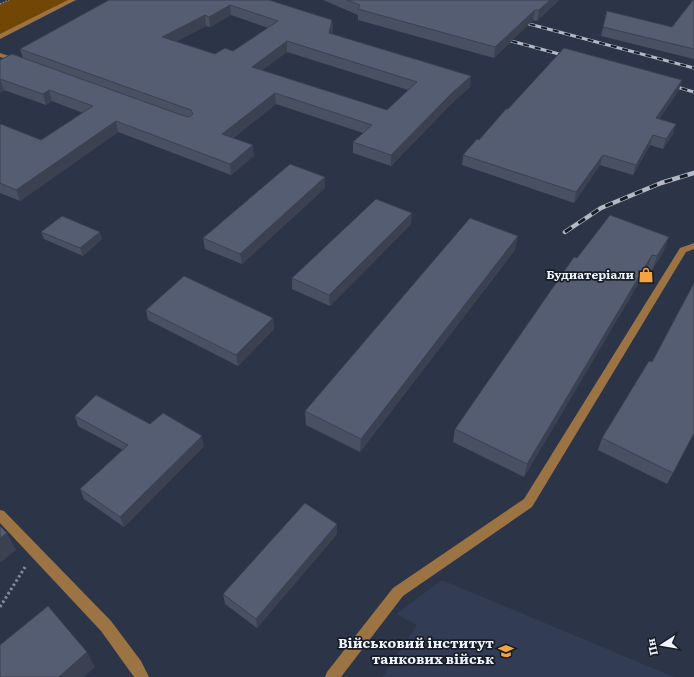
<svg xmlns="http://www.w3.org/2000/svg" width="694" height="677" viewBox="0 0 694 677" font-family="Literata,serif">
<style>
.built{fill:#323c55}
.green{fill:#724604}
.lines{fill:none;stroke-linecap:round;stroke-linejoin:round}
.path-far1{stroke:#838a99;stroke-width:1.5;stroke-dasharray:1.5 1.5;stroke-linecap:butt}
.path{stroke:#838a99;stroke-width:3;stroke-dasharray:2.5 2.5;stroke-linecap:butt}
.minor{fill:#9c7343;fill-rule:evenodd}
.rail-far1-casing{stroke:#b3b9c6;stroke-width:3}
.rail-casing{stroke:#b3b9c6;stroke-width:4.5}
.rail-far1{stroke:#181c24;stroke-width:2;stroke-dasharray:6;stroke-linecap:butt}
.rail{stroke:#181c24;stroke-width:3;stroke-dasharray:8;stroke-linecap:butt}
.wall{fill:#485062;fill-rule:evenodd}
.shaded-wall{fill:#3b4150}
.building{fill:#545d72;stroke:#3b4150;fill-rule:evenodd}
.labels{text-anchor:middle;stroke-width:3.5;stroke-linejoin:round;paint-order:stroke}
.poi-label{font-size:12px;font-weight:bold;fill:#eff4fe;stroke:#181c24;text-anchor:end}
.near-poi-label{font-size:14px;font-weight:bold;fill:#eff4fe;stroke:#181c24;text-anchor:end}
</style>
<rect width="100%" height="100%" fill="#2c3447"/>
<path class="built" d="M442 580 674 677H382L417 625 396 614Z"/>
<path class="green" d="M9 0H73L0 37V4Z"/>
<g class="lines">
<path class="path-far1" d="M0 4 9 0"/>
<path class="path" d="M0 607 25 567"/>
<g class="minor">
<path d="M68 0H76L0 39V34Z"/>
<path d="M0 53 21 60 22 61 19 63 0 57Z"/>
<path d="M694 243V249L686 252 532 507 403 596 341 677H325L327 672 393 588 524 499 680 248Z"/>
<path d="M0 510 4 511 111 621 141 661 149 677H134L101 631 0 523Z"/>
</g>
<g class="rail-far1-casing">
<g id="rail-far1">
<path d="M518 21 694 68"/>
<path d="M500 38 570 57"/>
<path d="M670 85 694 92"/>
</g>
</g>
<g class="rail-casing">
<path id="rail" d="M565 232 601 208 661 183 694 173"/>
</g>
<use href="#rail-far1" class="rail-far1"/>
<use href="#rail" class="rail"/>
</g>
<g class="wall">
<path d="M109 0H269L332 20 333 30 332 34 470 87 451 104 391 166 353 153V142L363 133 276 104 233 138 254 156 231 175 118 132 20 201 0 193V125L41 140 83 113 52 101 46 105 4 90 0 92V60L23 58 20 49ZM231 15 268 28 233 51 215 54 175 42 206 26 210 27ZM287 52 408 90 387 110 262 70Z"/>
<path d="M323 0H559L537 21 533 20 494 58 358 20V15Z"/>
<path d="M694 0V59L601 36 607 11 672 27Z"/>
<path d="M679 90 659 119 673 134 663 149 650 145 633 175 600 165 574 203 462 165 463 155 479 140Z"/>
<path d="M325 188 242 264 205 249 203 238Z"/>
<path d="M411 224 330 306 292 289V278Z"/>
<path d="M41 232 102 239 83 256 44 239Z"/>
<path d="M515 250 360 452 306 425 305 411Z"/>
<path d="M664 251 652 270 647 269 524 477 453 442 455 429 577 258Z"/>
<path d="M146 310 273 318 274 329 238 366 148 320Z"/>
<path d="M75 416 150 424 204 446 124 527 84 499 80 489 123 450 78 426Z"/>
<path d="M694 433 667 484 598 450 602 438Z"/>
<path d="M337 524V534L257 628 225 604 223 594Z"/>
</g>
<g class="shaded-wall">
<path d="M550 0H559L537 21 539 10Z"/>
<path d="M230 5 231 15 210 27 209 17Z"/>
<path d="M535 10 533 20 494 58 495 47Z"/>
<path d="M205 15 206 26 164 48 162 37Z"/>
<path d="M332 20 333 30 329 43V33Z"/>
<path d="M287 41V52L253 77 252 67Z"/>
<path d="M471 76 470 87 451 104 391 166V155L452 93Z"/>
<path d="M0 79 4 90 0 92Z"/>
<path d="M682 80 679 90 653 128 656 118Z"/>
<path d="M49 90 52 101 46 105 43 94Z"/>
<path d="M275 93 276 104 223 145 222 134Z"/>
<path d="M116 121 118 132 20 201 16 190Z"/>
<path d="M676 124 673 134 663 149 666 139Z"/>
<path d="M653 135 650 145 633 175 636 165Z"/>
<path d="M253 145 254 156 231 175 230 164Z"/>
<path d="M603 155 600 165 574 203 576 192Z"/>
<path d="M325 177V188L242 264 240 254Z"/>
<path d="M412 213 411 224 330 306 329 295Z"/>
<path d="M100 232 102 239 83 256 80 248Z"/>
<path d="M518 236 515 250 360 452 361 439Z"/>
<path d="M669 237 664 251 652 270 657 256Z"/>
<path d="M652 255 647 269 524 477 527 464Z"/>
<path d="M273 318 274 329 238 366 236 355Z"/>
<path d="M202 436 204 446 124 527 120 517Z"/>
<path d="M337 524V534L257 628 256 619Z"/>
<path d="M7 533 16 550 0 563V538Z"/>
<path d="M87 652 95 667 84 677H59Z"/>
</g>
<g class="building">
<path d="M109 0H269L332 20 329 33 471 76 452 93 391 155 353 142 372 125 275 93 222 134 253 145 230 164 116 121 16 190 0 183V125L1 124 41 140 93 106 49 90 43 94 0 79V60L12 54 184 116 190 117 193 114 191 110 20 49ZM230 5 278 21 233 51 225 48 215 54 162 37 205 15 209 17ZM287 41 417 82 387 110 252 67Z"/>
<path d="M347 0H550L539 10H535L495 47 358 9 360 5Z"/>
<path d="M693 0H694V49L603 27 607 11 672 27Z"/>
<path d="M564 48 682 80 656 118 676 124 666 139 653 135 636 165 603 155 576 192 463 155 477 139 479 140 506 109H508Z"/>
<path d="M290 164 325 177 240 254 203 238Z"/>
<path d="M376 199 412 213 329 295 292 278Z"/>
<path d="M610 215 669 237 657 256 652 255 527 464 455 429 574 257 577 258Z"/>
<path d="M62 216 100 232 80 248 41 232Z"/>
<path d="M470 218 518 236 361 439 305 411Z"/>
<path d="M184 276 273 318 236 355 146 310Z"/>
<path d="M694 283V433L673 473 602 438 649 361 652 362Z"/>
<path d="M96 395 150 424 163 413 202 436 120 517 80 489 128 445 75 416Z"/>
<path d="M305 503 337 524 256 619 223 594Z"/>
<path d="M0 526 7 533 0 538Z"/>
<path d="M48 606 87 652 59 677H0V645Z"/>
</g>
<defs>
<g id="shop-bare" transform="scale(1.2)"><path d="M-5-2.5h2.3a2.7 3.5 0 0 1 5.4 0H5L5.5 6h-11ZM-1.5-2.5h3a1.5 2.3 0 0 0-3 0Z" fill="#f3a442" stroke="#181c24" stroke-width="2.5" paint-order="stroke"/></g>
<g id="university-bare" transform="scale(1.2)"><path d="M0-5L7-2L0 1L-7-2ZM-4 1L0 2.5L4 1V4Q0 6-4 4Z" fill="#f3a442" stroke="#181c24" stroke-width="2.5" paint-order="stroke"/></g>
</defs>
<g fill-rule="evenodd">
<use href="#shop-bare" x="646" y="275"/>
<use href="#university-bare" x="506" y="651"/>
</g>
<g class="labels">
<g class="poi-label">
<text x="634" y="279">Будиатеріали</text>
</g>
<g class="near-poi-label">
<text x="494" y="648">Військовий інститут<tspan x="494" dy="16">танкових військ</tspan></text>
</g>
</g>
<g transform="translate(662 645) rotate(258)" stroke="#181c24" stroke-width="3" paint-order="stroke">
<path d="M0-3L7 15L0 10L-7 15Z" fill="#eff4fe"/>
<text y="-6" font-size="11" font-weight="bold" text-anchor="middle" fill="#eff4fe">Пн</text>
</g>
</svg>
